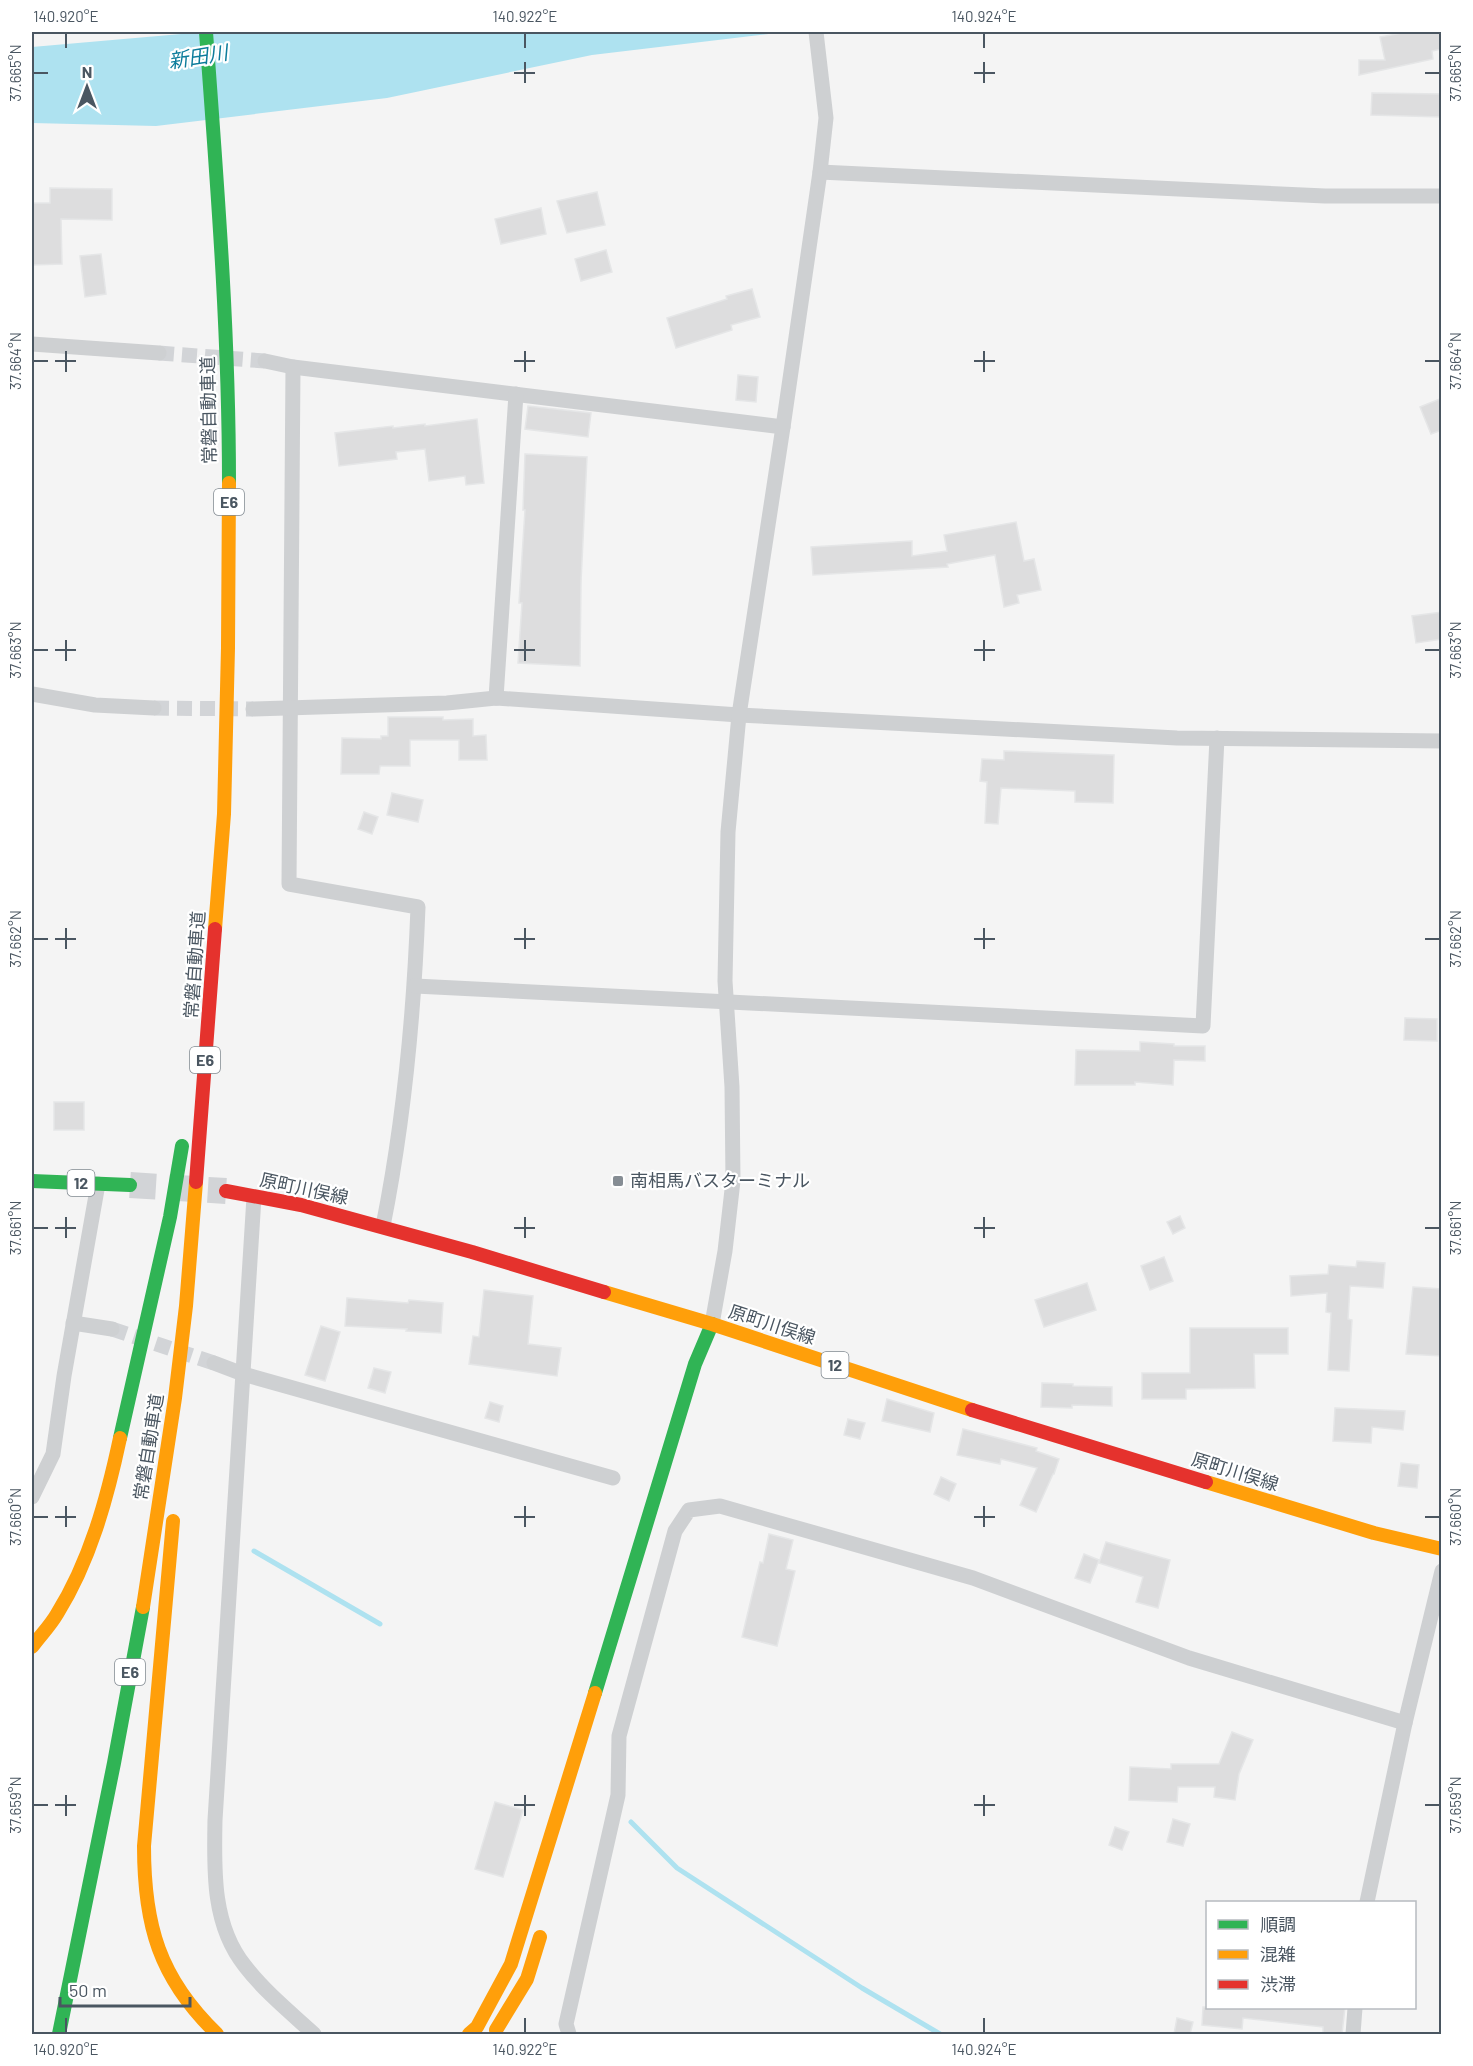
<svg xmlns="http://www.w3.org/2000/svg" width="1473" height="2066" viewBox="0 0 1473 2066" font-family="Barlow,'Noto Sans JP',sans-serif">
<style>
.water{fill:#aee2f0}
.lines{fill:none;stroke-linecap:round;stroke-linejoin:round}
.stream{stroke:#aee2f0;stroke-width:5}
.building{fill:#ddddde;stroke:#e5e6e7;stroke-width:1.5}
.street-tunnel{stroke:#d2d4d7;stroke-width:15;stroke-dasharray:15 8;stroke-linecap:butt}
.primary-tunnel{stroke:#d2d4d7;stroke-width:26;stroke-dasharray:26 13;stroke-linecap:butt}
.street{stroke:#ced0d2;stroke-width:15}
.fast{stroke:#30b455;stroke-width:14}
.slow{stroke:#ff9f0a;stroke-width:14}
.jam{stroke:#e5322d;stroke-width:14}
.ticks{fill:none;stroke:#4a5661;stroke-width:2}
.poi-dot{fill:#868d94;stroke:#fff;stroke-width:2}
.labels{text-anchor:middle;stroke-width:4.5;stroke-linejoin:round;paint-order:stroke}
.shield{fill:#fff;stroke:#808990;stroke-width:1.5}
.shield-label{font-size:16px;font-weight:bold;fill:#4a5661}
.street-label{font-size:18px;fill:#4a5661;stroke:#fff}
.poi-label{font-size:18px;fill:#4a5661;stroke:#fff;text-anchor:start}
.water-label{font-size:20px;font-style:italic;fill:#0c7c9b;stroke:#fff}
.neatline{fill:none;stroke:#4a5661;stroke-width:2}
.ticks-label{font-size:15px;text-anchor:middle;fill:#4a5661}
</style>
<rect width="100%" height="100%" fill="#f4f4f4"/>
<path class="water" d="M204 32H786L592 55 387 98 156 126 32 123V47Z"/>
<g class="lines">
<g class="stream">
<path d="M254 1551 380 1624"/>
<path d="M631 1822 677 1868 862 1988 940 2034"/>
</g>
</g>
<g class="building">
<path d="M1407 32H1442V49L1432 51 1433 59 1359 75V60H1385L1380 37Z"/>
<path d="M1372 93 1442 94V117L1371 115Z"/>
<path d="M50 188 112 189V220L61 219 62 264 32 265V203H50Z"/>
<path d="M597 192 605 225 567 233 557 201Z"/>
<path d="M541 208 546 234 501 244 495 219Z"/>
<path d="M606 250 612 272 581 281 575 259Z"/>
<path d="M101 254 106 294 85 297 80 256Z"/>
<path d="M752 289 760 317 731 325 732 330 676 348 667 318 727 299 726 296Z"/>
<path d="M738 375 758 377 756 402 736 400Z"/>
<path d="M1442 398V430L1431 434 1420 407Z"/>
<path d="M528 406 591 413 588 437 525 429Z"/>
<path d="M477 419 484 483 466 485 465 476 429 481 425 449 396 452 397 459 339 466 335 433 393 426V428L425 424V426Z"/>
<path d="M525 454 587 457 581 582 580 666 518 663 522 603H519L525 510H523Z"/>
<path d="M1016 522 1024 561 1034 559 1041 590 1017 595 1019 603 1004 607 995 555 947 564 948 567 813 575 811 547 912 541V556L947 551 944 535Z"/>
<path d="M1442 612V639L1416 643 1412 616Z"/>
<path d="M388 717H443V720L473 719V736L486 735 487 760H459V740H410V766H380L379 774H341L342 738 381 739V736H388Z"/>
<path d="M1004 751 1114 755 1113 803 1075 802V791L1001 788 998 824 985 823 987 782 980 781 982 759 1004 760Z"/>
<path d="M392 793 423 800 418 822 387 815Z"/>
<path d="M364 812 378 817 372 834 358 829Z"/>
<path d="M1405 1018 1437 1019V1041L1404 1040Z"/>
<path d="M1140 1042 1174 1044V1046H1205V1061L1174 1060 1173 1085 1135 1082V1085H1075L1076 1050 1140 1051Z"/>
<rect x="54" y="1102" width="30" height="28"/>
<path d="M1180 1216 1185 1228 1173 1234 1167 1222Z"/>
<path d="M1164 1257 1173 1281 1150 1290 1141 1266Z"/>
<path d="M1357 1261 1385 1263 1383 1288 1350 1286 1348 1319 1352 1320 1349 1371 1328 1370 1331 1313 1326 1312 1327 1293 1291 1296 1290 1276 1328 1274 1329 1265 1356 1267Z"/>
<path d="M1087 1283 1096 1310 1044 1327 1035 1300Z"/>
<path d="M1413 1287 1442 1289V1356L1406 1354Z"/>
<path d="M484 1290 533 1296 528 1344 561 1348 557 1376 469 1364 473 1336 479 1337Z"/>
<path d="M347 1298 408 1303 409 1300 443 1303 441 1333 406 1331 407 1329 345 1326Z"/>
<path d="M321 1326 340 1332 325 1381 305 1375Z"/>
<path d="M1190 1328H1288V1354H1254L1255 1388 1186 1389V1399H1142V1373H1190Z"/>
<path d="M374 1368 391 1372 385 1393 368 1388Z"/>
<path d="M1042 1383 1073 1384V1386L1112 1387V1406L1072 1405V1408L1041 1407Z"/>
<path d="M887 1399 934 1413 930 1432 882 1421Z"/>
<path d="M490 1402 503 1406 499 1422 485 1418Z"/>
<path d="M1335 1408 1405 1411 1403 1430 1372 1427 1371 1443 1333 1441Z"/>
<path d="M848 1419 865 1423 860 1439 844 1435Z"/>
<path d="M963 1429 1037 1448 1036 1451 1059 1459 1054 1474H1053L1036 1512 1020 1505 1037 1468 1001 1459 1000 1464 957 1455Z"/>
<path d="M1401 1463 1419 1465 1417 1488 1398 1486Z"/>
<path d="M941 1477 956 1484 949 1501 934 1494Z"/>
<path d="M769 1534 793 1540 786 1569 795 1571 777 1646 742 1637 760 1562 763 1563Z"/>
<path d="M1106 1542 1170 1560 1158 1608 1136 1602 1143 1577 1099 1563Z"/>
<path d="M1084 1554 1099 1560 1090 1583 1075 1578Z"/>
<path d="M1232 1732 1253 1740 1239 1774 1235 1800 1214 1797 1215 1787H1178L1177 1802 1129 1800 1130 1767 1171 1769V1764H1219Z"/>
<path d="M495 1802 523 1810 503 1877 475 1869Z"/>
<path d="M1173 1819 1190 1824 1183 1846 1167 1842Z"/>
<path d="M1115 1827 1129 1832 1122 1850 1109 1845Z"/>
<path d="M1203 2007H1345L1342 2034H1323V2027L1243 2018 1242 2029 1202 2025Z"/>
<path d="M1177 2018 1193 2022 1190 2034H1174Z"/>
</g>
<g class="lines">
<g class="street-tunnel">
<path d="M159 353 265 361"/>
<path d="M154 708 253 709"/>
<path d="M112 1329 214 1363"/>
</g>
<path class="primary-tunnel" d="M130 1185 226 1191"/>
<g class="street">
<path d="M820 172 1325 196H1442"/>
<path d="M32 344 159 353"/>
<path d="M265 361 293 367 783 427"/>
<path d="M293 367 289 884 418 907C414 1014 404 1121 383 1226"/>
<path d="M32 694 95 705 154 708"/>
<path d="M496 698 516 394"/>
<path d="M253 709 447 703 496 698 739 715 1177 738 1442 741"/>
<path d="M415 986 1203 1026 1217 738"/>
<path d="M254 1197 215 1820C214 1870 212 1925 245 1966 265 1992 291 2013 314 2034"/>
<path d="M73 1323 112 1329"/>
<path d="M712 1324 725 1251 733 1181 732 1087 725 981 728 832 739 715 783 427 820 172 826 118 816 32"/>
<path d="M214 1363 243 1374 613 1478"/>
<path d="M32 1497 53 1454 64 1376 98 1184"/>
<path d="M1367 1902 1405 1723 1442 1571"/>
<path d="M569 2034 566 2024 618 1795 619 1736 675 1531 689 1510 720 1506 973 1578 1189 1658 1405 1723"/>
<path d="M1353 2034 1355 2008"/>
</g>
<g class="fast">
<path d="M206 32C217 182 229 332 229 483"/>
<path d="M32 1181 130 1185"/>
<path d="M120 1438 170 1217 182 1146"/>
<path d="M595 1693 695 1364 712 1324"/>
<path d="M59 2034 114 1763 143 1607"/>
</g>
<g class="slow">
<path d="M215 929 224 814 228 648 229 483"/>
<path d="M604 1292 712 1324 972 1410"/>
<path d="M1206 1482 1374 1533 1442 1549"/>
<path d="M173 1521 144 1846C144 1925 159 1978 217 2034"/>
<path d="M143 1607 175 1398 186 1306 196 1182"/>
<path d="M32 1647C40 1636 50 1626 57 1614 90 1561 107 1499 120 1438"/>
<path d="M496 2030 527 1979 540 1937"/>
<path d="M469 2034 477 2027 511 1964 595 1693"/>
</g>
<g class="jam">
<path d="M196 1182 215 929"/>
<path d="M226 1191 301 1205 472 1252 604 1292"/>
<path d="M972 1410 1206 1482"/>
</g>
</g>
<path class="ticks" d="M66 33V48M525 33V48M984 33V48M525 62V83M984 62V83M33 73H48M514 73H535M974 73H995M1425 73H1440M66 351V372M525 351V372M984 351V372M33 361H48M55 361H76M514 361H535M974 361H995M1425 361H1440M66 640V661M525 640V661M984 640V661M33 650H48M55 650H76M514 650H535M974 650H995M1425 650H1440M66 928V949M525 928V949M984 928V949M33 939H48M55 939H76M514 939H535M974 939H995M1425 939H1440M66 1217V1238M525 1217V1238M984 1217V1238M33 1228H48M55 1228H76M514 1228H535M974 1228H995M1425 1228H1440M66 1506V1527M525 1506V1527M984 1506V1527M33 1517H48M55 1517H76M514 1517H535M974 1517H995M1425 1517H1440M66 1795V1816M525 1795V1816M984 1795V1816M33 1805H48M55 1805H76M514 1805H535M974 1805H995M1425 1805H1440M66 2018V2033M525 2018V2033M984 2018V2033"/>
<rect class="poi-dot" x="612" y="1175" width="12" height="12" rx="3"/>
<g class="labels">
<g class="shield">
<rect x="214" y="489" width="30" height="26" rx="4.5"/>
<rect x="190" y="1047" width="30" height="26" rx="4.5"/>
<rect x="67.5" y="1170" width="27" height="26" rx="4.5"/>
<rect x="821.5" y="1352" width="27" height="26" rx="4.5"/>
<rect x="115" y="1659" width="30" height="26" rx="4.5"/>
</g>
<g class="shield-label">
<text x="229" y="508">E6</text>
<text x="205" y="1066">E6</text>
<text x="81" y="1189">12</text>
<text x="835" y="1371">12</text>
<text x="130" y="1678">E6</text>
</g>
<g class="street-label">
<text transform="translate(209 410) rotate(-91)" y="6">常磐自動車道</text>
<text transform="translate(195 965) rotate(-86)" y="6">常磐自動車道</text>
<text transform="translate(304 1189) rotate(12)" y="6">原町川俣線</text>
<text transform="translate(772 1325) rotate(18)" y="6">原町川俣線</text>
<text transform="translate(149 1447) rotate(-81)" y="6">常磐自動車道</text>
<text transform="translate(1235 1472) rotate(17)" y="6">原町川俣線</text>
</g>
<g class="poi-label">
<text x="630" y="1187">南相馬バスターミナル</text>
</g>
<g class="water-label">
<text transform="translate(198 57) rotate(-9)" y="7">新田川</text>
</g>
</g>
<rect width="1473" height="2066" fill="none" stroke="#ffffff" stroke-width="66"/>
<rect x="1206" y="1901" width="210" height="108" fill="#ffffff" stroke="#b7bbc0" stroke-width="1.5"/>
<rect x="1218" y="1920" width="30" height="9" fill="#30b455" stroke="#b7bbc0" stroke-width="1.5"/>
<text x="1260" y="1931" font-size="18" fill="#4a5661">順調</text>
<rect x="1218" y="1950" width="30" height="9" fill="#ff9f0a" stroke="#b7bbc0" stroke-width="1.5"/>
<text x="1260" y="1961" font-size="18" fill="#4a5661">混雑</text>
<rect x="1218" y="1980" width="30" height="9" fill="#e5322d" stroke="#b7bbc0" stroke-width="1.5"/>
<text x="1260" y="1991" font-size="18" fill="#4a5661">渋滞</text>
<g transform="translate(87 87)" stroke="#ffffff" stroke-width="4.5" paint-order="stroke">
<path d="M0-4.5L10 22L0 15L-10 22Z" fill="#4a5661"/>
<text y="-9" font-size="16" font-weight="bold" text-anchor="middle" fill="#4a5661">N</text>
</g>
<path d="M60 1997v9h130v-9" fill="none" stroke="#4a5661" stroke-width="3"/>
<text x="69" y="1997" font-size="18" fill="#4a5661" stroke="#ffffff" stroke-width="4.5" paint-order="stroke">50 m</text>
<rect x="33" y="33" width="1407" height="2000" class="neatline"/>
<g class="ticks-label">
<text x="66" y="22">140.920°E</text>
<text x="525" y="22">140.922°E</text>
<text x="984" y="22">140.924°E</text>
<text transform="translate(16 73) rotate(-90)" y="5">37.665°N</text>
<text transform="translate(1456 73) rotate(-90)" y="5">37.665°N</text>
<text transform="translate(16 361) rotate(-90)" y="5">37.664°N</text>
<text transform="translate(1456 361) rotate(-90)" y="5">37.664°N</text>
<text transform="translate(16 650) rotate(-90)" y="5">37.663°N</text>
<text transform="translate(1456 650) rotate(-90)" y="5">37.663°N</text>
<text transform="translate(16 939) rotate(-90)" y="5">37.662°N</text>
<text transform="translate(1456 939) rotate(-90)" y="5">37.662°N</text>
<text transform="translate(16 1228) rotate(-90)" y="5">37.661°N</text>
<text transform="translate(1456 1228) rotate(-90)" y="5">37.661°N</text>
<text transform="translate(16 1517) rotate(-90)" y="5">37.660°N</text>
<text transform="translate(1456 1517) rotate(-90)" y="5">37.660°N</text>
<text transform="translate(16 1805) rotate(-90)" y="5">37.659°N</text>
<text transform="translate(1456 1805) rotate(-90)" y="5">37.659°N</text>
<text x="66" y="2055">140.920°E</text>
<text x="525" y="2055">140.922°E</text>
<text x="984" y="2055">140.924°E</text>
</g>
</svg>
